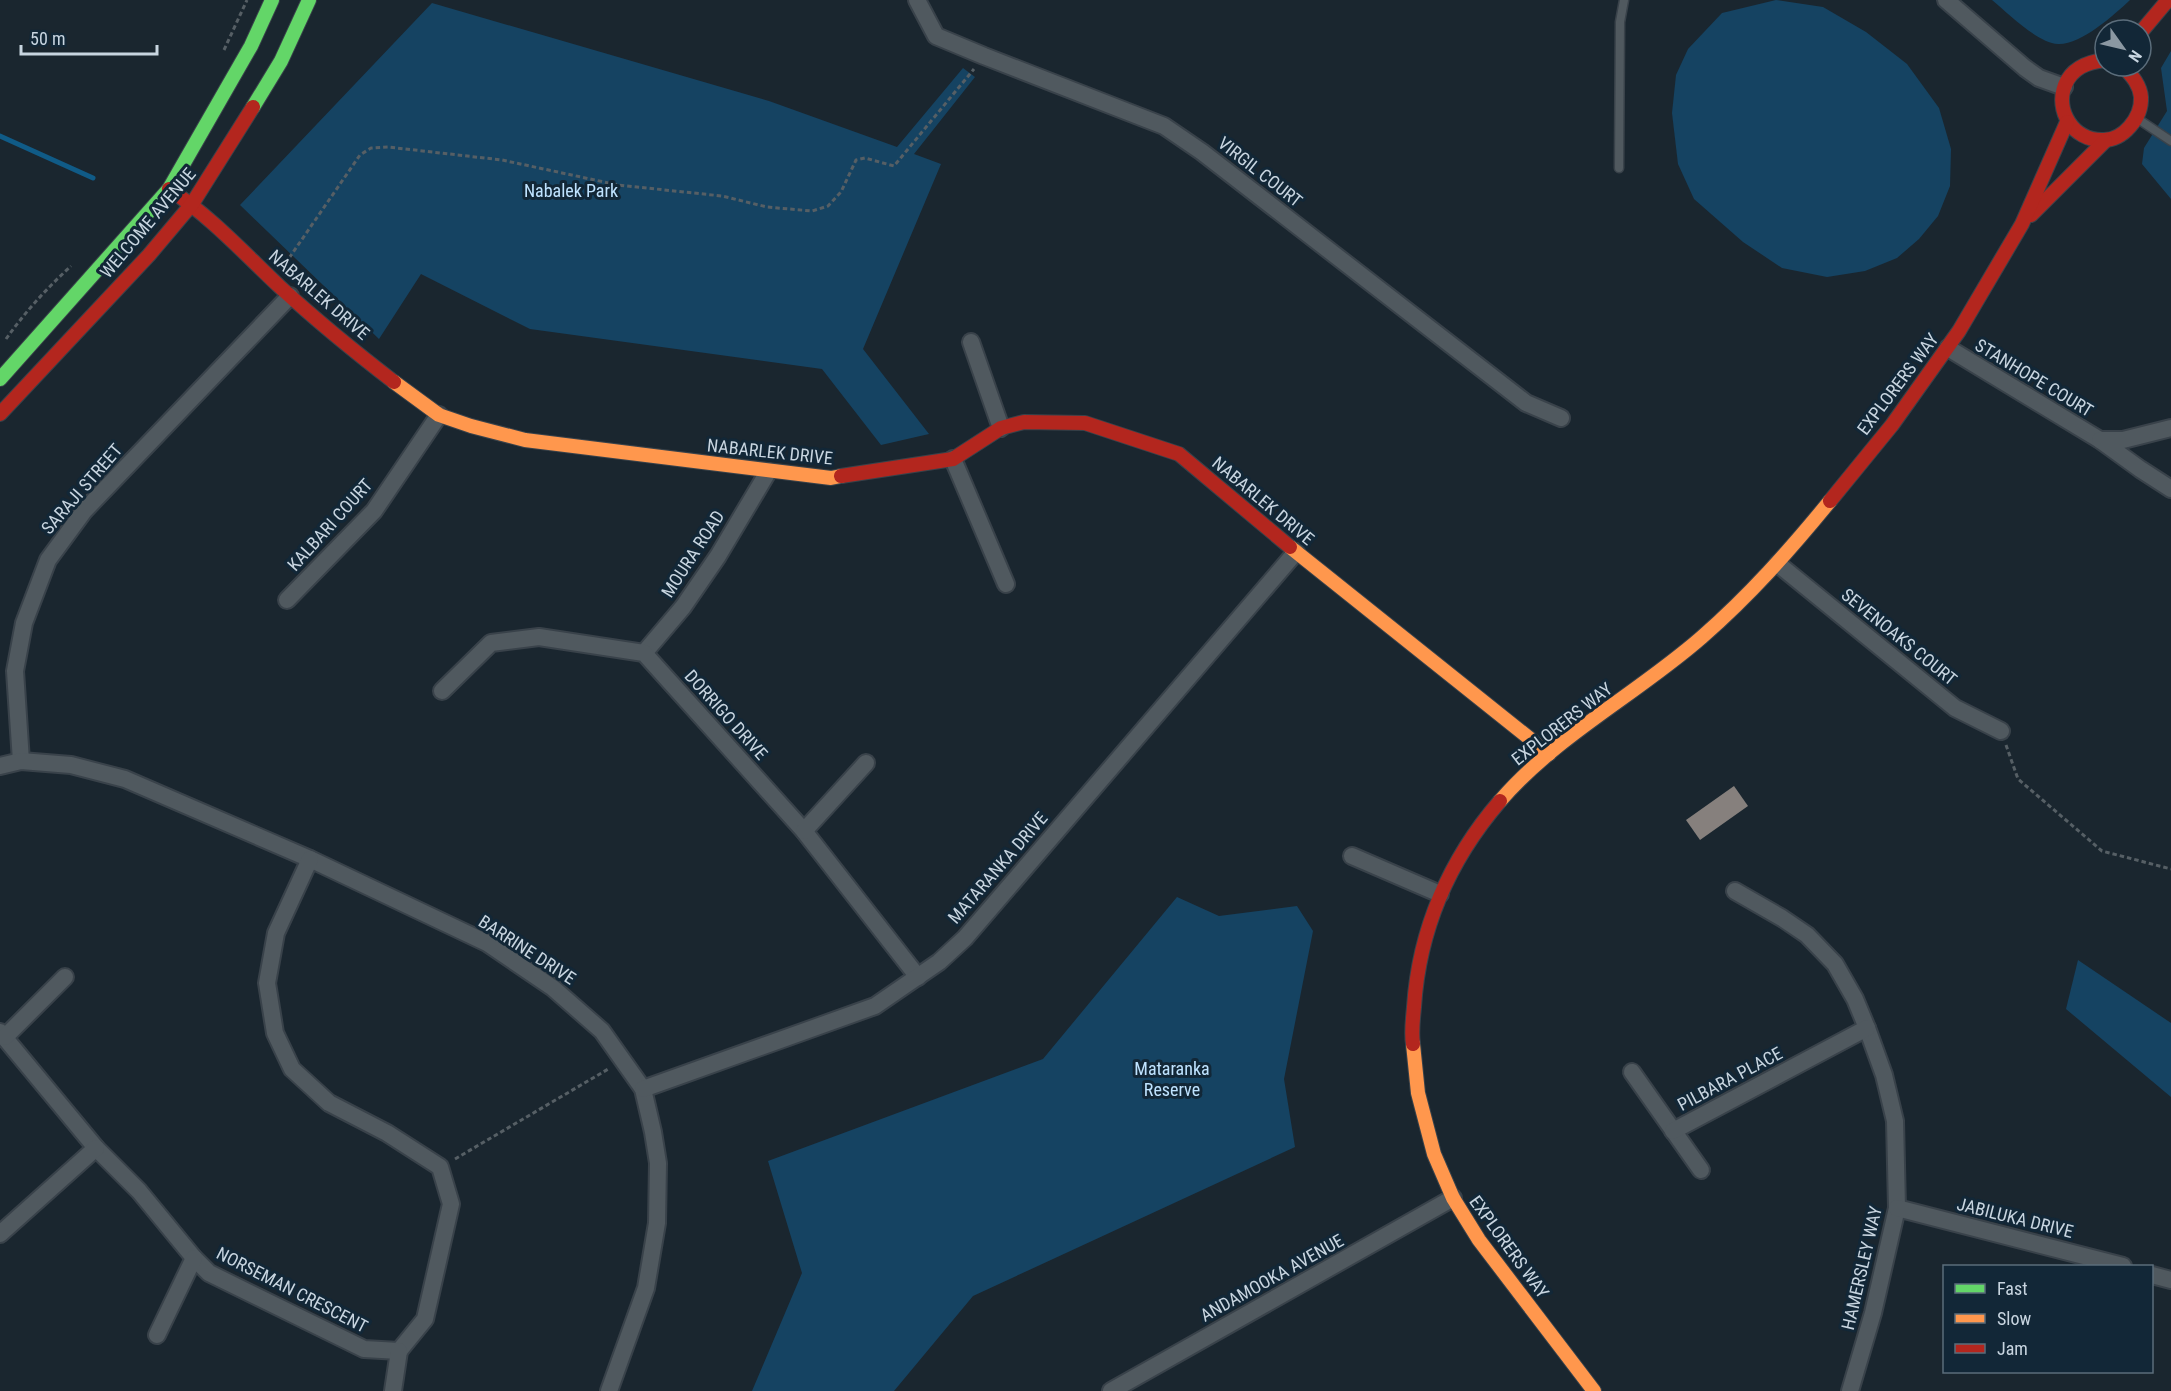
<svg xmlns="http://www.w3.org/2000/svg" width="2171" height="1391" viewBox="0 0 2171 1391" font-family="'Roboto Condensed',sans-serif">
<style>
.green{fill:#154362}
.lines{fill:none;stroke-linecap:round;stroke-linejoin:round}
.stream{stroke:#105b87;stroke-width:5}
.building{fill:#86807d}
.lane-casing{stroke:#39424a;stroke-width:11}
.street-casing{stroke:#39424a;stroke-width:20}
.fast-casing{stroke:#39424a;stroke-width:16}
.slow-casing{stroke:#39424a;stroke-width:16}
.jam-casing{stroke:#39424a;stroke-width:16}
.path{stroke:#565f65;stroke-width:3;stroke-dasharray:4.5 3;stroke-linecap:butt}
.lane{stroke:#50595f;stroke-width:8}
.street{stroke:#50595f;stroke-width:16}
.fast{stroke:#63d668;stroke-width:14}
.slow{stroke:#ff974d;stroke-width:14}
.jam{stroke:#b3261e;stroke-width:14}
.labels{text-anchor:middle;stroke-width:6;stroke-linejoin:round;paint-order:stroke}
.street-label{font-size:18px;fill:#c8d5e0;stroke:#122737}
.park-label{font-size:18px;fill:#bfe3ff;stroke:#122737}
</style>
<rect width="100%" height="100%" fill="#1a262f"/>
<g class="green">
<path d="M1776 0 1823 7 1866 32 1907 64 1939 108 1951 149 1950 186 1938 216 1919 239 1897 258 1865 271 1827 277 1782 268 1743 242 1694 199 1678 164 1672 113 1676 75 1688 49 1722 13Z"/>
<path d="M1992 0H2130C2114 15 2081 45 2058 44 2037 43 2008 13 1992 0Z"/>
<path d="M432 3 769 101 897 147 963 68 975 77 914 154 941 164 863 349 929 434 881 445 822 369 530 329 421 274 379 339 240 205Z"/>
<path d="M2171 51V199L2142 164 2144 148 2167 111 2161 68Z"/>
<path d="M1177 897 1219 916 1297 906 1313 931 1284 1079 1295 1147 973 1296 894 1391H752L802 1273 768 1161 1043 1059Z"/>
<path d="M2078 960 2171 1023V1097L2066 1009Z"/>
</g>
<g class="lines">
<path class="stream" d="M0 136 93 178"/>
</g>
<path class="building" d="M1734 786 1748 806 1700 840 1686 820Z"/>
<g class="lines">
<g class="lane-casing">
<g id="lane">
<path d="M2138 119 2171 141"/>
<path d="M1619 168 1620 22 1624 0"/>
</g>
</g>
<g class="street-casing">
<g id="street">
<path d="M917 0 936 36 984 56 1164 126 1202 152 1526 403 1561 418"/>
<path d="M1946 0 2025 68 2039 78 2064 87"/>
<path d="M971 342 1001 428"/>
<path d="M1948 348 2100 440 2140 469 2171 489"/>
<path d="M2100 440H2123L2171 428"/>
<path d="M953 459 1006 584"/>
<path d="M1778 564 1955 708 2001 731"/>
<path d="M287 600 374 511 439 415"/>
<path d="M644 653 683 607 718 556 768 472"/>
<path d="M442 691 491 643 539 637 644 653 804 831 918 977"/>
<path d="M21 761 15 671 24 623 48 560 84 511 290 296"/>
<path d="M0 766 21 761 71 765 125 779 310 859 487 943 553 988 602 1031 643 1089 653 1132 658 1163 657 1223 646 1288 609 1391"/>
<path d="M804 831 866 763"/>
<path d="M1352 856 1440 894"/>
<path d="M310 859 276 933 267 983 275 1033 292 1069 329 1103 387 1133 440 1167 451 1204 425 1319 399 1351"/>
<path d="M1735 891 1782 918 1807 935 1835 964 1855 999 1867 1028 1884 1075 1895 1121 1897 1208 1873 1313 1850 1391"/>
<path d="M0 1032 96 1148 139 1191 194 1258 209 1273 364 1349 399 1351"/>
<path d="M5 1037 65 977"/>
<path d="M1632 1072 1701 1170"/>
<path d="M643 1089 875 1006 939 962 965 938 1296 552"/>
<path d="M1673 1131 1867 1028"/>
<path d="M1897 1208 2123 1266"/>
<path d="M0 1234 96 1148"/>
<path d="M2152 1275 2171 1280"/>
<path d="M157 1335 194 1258"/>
<path d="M393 1391 399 1351"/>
<path d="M1111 1391 1453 1198"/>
</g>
</g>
<g class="fast-casing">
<g id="fast">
<path d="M253 107 281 61 309 0"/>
<path d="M0 379 169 189 251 46 272 0"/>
</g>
</g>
<g class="slow-casing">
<g id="slow">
<path d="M394 382 439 415 471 426 525 440 831 478 841 476"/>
<path d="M1290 547 1549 754"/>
<path d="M1500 801C1557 735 1637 694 1702 637 1750 595 1789 551 1830 501"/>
<path d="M1413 1044 1418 1093 1434 1154 1453 1198 1479 1240 1594 1391"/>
</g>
</g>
<g class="jam-casing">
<g id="jam">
<path d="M2141 32 2168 0"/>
<path d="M2105 60C2087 62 2072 68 2065 85 2055 111 2073 140 2102 140 2123 141 2142 118 2141 97 2140 84 2131 75 2123 66"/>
<path d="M169 189C210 216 244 253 280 287 316 320 355 352 394 382"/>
<path d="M2031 215 2105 141"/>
<path d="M0 414 149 255 192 204 253 107"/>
<path d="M841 476 953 459 1001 428 1024 422 1085 423 1179 454 1290 547"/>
<path d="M1830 501 1892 425 1959 331 2022 224 2067 122"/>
<path d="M1413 1044C1411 1032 1413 1019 1414 1007 1419 929 1450 859 1500 801"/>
</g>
</g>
<g class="path">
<path d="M224 50 247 0"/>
<path d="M285 264 360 155 371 148 388 147 502 160 618 185 722 196 767 207 812 211 828 206 841 192 856 160 865 158 894 166 974 69"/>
<path d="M6 339C25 312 47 288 71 266"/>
<path d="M2006 745 2018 779 2102 851 2171 869"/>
<path d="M455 1159 610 1068"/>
</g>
<use href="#lane" class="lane"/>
<use href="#street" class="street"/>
<use href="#fast" class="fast"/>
<use href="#slow" class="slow"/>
<use href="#jam" class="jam"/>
</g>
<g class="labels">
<g class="street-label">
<text transform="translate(1260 172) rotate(38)" y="6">VIRGIL COURT</text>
<text transform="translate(148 223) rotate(-50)" y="6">WELCOME AVENUE</text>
<text transform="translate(319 295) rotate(41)" y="6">NABARLEK DRIVE</text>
<text transform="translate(2034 378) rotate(31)" y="6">STANHOPE COURT</text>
<text transform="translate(1898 384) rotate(-53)" y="6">EXPLORERS WAY</text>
<text transform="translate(770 452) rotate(6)" y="6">NABARLEK DRIVE</text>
<text transform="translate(82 489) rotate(-49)" y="6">SARAJI STREET</text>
<text transform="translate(1263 501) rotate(40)" y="6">NABARLEK DRIVE</text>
<text transform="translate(330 525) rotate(-48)" y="6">KALBARI COURT</text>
<text transform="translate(693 554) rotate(-57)" y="6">MOURA ROAD</text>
<text transform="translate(1899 637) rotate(39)" y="6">SEVENOAKS COURT</text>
<text transform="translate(726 715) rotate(48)" y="6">DORRIGO DRIVE</text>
<text transform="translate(1562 724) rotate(-38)" y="6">EXPLORERS WAY</text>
<text transform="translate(998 868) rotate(-49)" y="6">MATARANKA DRIVE</text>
<text transform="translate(527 950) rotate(33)" y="6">BARRINE DRIVE</text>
<text transform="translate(1730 1079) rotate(-28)" y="6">PILBARA PLACE</text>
<text transform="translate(2015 1218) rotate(14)" y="6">JABILUKA DRIVE</text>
<text transform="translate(1509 1247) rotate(54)" y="6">EXPLORERS WAY</text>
<text transform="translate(1862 1268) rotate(-77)" y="6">HAMERSLEY WAY</text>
<text transform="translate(1272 1278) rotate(-29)" y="6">ANDAMOOKA AVENUE</text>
<text transform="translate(292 1290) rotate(27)" y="6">NORSEMAN CRESCENT</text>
</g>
<g class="park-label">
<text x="571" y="197">Nabalek Park</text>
<text x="1172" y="1075">Mataranka<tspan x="1172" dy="21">Reserve</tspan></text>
</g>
</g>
<rect x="1943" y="1265" width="210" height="108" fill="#122737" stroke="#5b6d7b" stroke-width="1.5"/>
<rect x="1955" y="1284" width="30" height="9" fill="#63d668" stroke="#5b6d7b" stroke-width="1.5"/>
<text x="1997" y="1295" font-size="18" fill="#c8d5e0">Fast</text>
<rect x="1955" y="1314" width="30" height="9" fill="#ff974d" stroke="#5b6d7b" stroke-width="1.5"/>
<text x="1997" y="1325" font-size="18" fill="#c8d5e0">Slow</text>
<rect x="1955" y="1344" width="30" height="9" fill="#b3261e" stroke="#5b6d7b" stroke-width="1.5"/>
<text x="1997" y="1355" font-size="18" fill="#c8d5e0">Jam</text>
<g transform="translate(2123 48) rotate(124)"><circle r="28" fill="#122737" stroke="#5b6d7b" stroke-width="1.5"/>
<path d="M0-4.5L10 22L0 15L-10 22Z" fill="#8b98a2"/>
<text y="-9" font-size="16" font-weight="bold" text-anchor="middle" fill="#c8d5e0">N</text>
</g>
<path d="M21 45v9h136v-9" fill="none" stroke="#c8d5e0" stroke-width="3"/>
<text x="30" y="45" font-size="18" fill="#c8d5e0" stroke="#122737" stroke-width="4.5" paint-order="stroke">50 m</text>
</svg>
